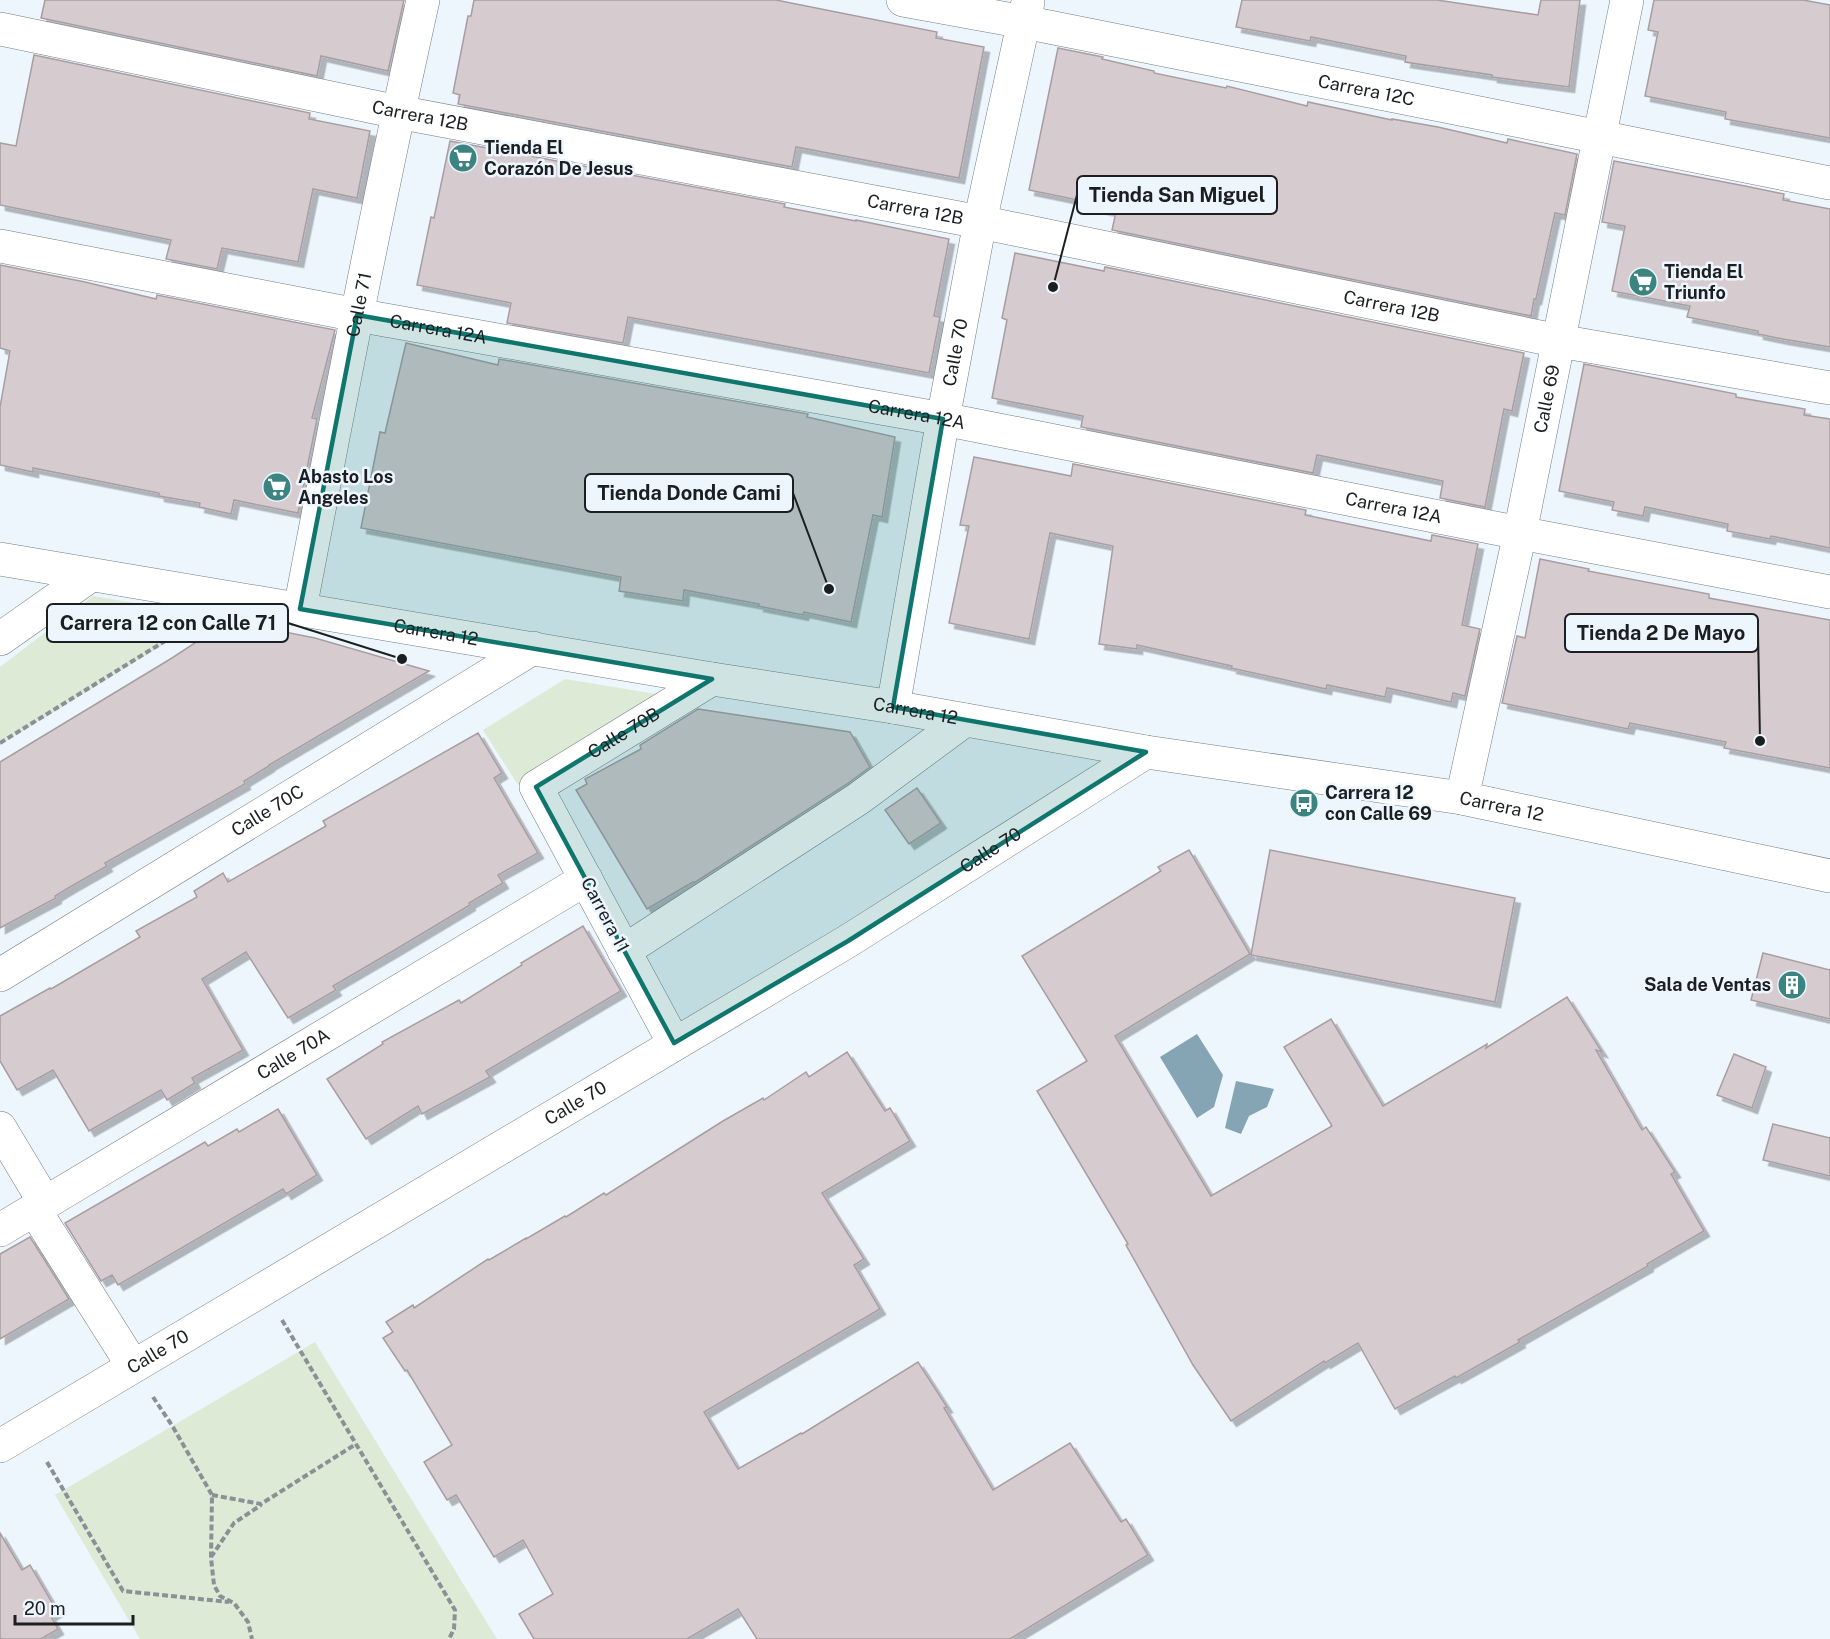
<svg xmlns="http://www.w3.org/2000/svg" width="1830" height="1639" viewBox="0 0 1830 1639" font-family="'Public Sans',sans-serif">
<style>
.green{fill:#dcead6}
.water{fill:#85a5b4}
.building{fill:#d6cbcf;stroke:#a89ea2;stroke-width:1.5;filter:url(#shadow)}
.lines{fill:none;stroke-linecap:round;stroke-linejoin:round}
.minor-casing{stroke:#747c83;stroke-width:34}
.major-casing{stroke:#747c83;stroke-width:34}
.path{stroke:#8a9095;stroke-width:4;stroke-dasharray:6 3;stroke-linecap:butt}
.minor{stroke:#fff;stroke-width:33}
.major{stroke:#fff;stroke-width:33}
.marked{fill:#0f766e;fill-opacity:0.2;stroke:#0f766e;stroke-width:4.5;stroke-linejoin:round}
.labels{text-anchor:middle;stroke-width:5;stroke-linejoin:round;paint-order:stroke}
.street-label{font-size:18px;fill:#1c1f22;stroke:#edf6fd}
.poi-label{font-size:18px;font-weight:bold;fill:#1c1f22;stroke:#edf6fd;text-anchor:start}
.leader{fill:none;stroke:#1c1f22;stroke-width:2}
.callout-dot{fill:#1c1f22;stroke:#edf6fd;stroke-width:2}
.callout{fill:#edf6fd;stroke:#1c1f22;stroke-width:2}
.callout-label{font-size:20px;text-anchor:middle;font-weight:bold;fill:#1c1f22}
</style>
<defs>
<filter id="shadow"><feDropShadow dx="5.5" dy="5.5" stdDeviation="0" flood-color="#0004"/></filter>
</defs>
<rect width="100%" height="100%" fill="#edf6fd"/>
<g class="green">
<path d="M93 596 210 616 0 745V667Z"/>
<path d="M565 679 662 695 518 785 483 730Z"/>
<path d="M315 1342 497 1639H140L55 1495Z"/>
</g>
<g class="water">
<path d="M1197 1034 1223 1075 1214 1107 1197 1118 1160 1057Z"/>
<path d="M1236 1081 1274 1089 1267 1107 1249 1116 1241 1134 1225 1128Z"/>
</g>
<g class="building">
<path d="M45 0H404L388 71 321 56 317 76 41 18Z"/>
<path d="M474 0H776L937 32 936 38 984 47 959 178 796 147 792 167 458 104 460 95 453 93 468 16H471Z"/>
<path d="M1242 0H1437L1538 15 1541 0H1580L1569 87 1492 77V75L1405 62 1406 56 1311 37 1310 41 1236 27Z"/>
<path d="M1654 0H1803L1830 5V138L1725 119 1726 112 1645 96 1658 32 1648 30Z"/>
<path d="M1058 48 1103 57 1102 59 1154 71V73L1226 88 1227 86 1307 106 1308 102 1392 120V119L1438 127 1507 143 1508 139 1577 154 1565 215 1555 213 1536 299H1534L1531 316 1112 230 1116 212 1083 205V201L1029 190Z"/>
<path d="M34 55 310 113 309 119 370 131 357 198 313 189 298 262 222 248 217 269 166 259 171 240 0 205V143L16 146Z"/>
<path d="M450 141 785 204 784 207 856 221V220L949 239 934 316 940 317 929 373 628 317 623 343 507 323 511 303 417 285 431 217 434 218Z"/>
<path d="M1614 161 1745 186 1784 194 1783 200 1830 209V347L1783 339 1758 334V331L1687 317 1690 306 1612 291 1625 226 1602 222Z"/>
<path d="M1015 253 1104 271 1105 267 1524 353 1512 411 1504 409 1485 507 1440 498 1443 481 1317 455 1313 473 1081 427 1083 416 992 398 1007 320 1002 318Z"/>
<path d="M0 265 85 282 156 299 157 295 335 330 312 418 317 419 298 513 234 500 231 514 199 507 200 503 159 496V493L33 468V472L0 465V407L10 351 0 348Z"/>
<path d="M406 343 498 365 499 359 808 414 807 417 895 437 882 517 873 515 851 622 804 612 803 615 758 606 759 604 684 590 683 601 619 591 621 577 361 528 380 432 385 433Z"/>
<path d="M1584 364 1736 394V397L1805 409 1804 415 1830 419V548L1771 536 1770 539 1727 531 1728 524 1645 507 1643 516 1612 510 1614 502 1559 491Z"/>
<path d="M974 457 1071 476 1073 464 1306 510 1305 515 1431 541 1432 535 1478 544 1462 625 1480 629 1465 696 1453 693 1451 702 1387 688 1385 697 1327 685 1326 689 1231 668 1232 666 1137 645V649L1099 644 1113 546 1050 533 1029 639 949 623 969 526 960 525Z"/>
<path d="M1540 559 1589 569 1588 571 1709 594V598L1830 620V768L1724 748 1726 742 1630 723 1628 729 1502 703 1517 636 1525 638Z"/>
<path d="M225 620 315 638 429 671 269 765V766L244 781 245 784 105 863 107 866 70 887 55 896 56 898 0 928V762L172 658 198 641 197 640Z"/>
<path d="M698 709 850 732 870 767 847 784 694 883 693 882 647 909 576 790 587 784 585 779 641 749 640 745Z"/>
<path d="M478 733 502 773 494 778 538 853 498 875 503 883 469 903 470 905 393 951 333 986 336 990 288 1018 246 952 202 979 243 1050 192 1078 195 1083 167 1100 161 1090 89 1131 53 1070 17 1090 0 1061V1016L50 988 51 989 140 937 136 931 197 897 194 891 223 873 228 882 326 826 323 821Z"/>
<path d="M917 788 941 823 909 844 885 810Z"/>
<path d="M1189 850 1250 954 1115 1036 1211 1196 1332 1126 1284 1047 1331 1019 1383 1106 1487 1044 1486 1048 1567 997 1602 1052 1596 1050 1642 1130 1646 1127 1675 1172 1671 1174 1704 1231 1647 1264 1648 1266 1518 1340 1520 1342 1456 1378 1455 1376 1395 1409 1358 1343 1325 1363 1324 1361 1231 1421 1193 1365 1126 1245 1128 1244 1037 1091 1087 1061 1022 956 1161 871 1158 867Z"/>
<path d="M1270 850 1515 898 1495 1002 1251 955Z"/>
<path d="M583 926 621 991 486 1071 490 1077 422 1114 418 1106 366 1139 327 1079 383 1044 382 1042 459 1000 461 1003 522 965 521 963Z"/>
<path d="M1763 953 1830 970V1019L1751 1000Z"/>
<path d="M847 1052 885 1111 890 1108 910 1141 822 1193 864 1259 854 1265 880 1309 704 1412 738 1469 801 1433 802 1434 918 1362 947 1407 944 1408 993 1490 1070 1443 1121 1522 1126 1519 1148 1555 1010 1639H757L738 1609 687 1639H534L519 1614 553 1594 523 1540 494 1557 456 1495 447 1500 424 1462 452 1445 407 1370 405 1371 383 1338 393 1332 386 1322 413 1305 414 1308 488 1259 489 1260 526 1238V1239L565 1216 566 1217 604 1193 606 1195 723 1121 763 1098 764 1100 806 1072 809 1077Z"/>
<path d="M1734 1054 1766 1067 1752 1108 1717 1095Z"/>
<path d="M278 1109 317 1175 286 1194 283 1189 118 1285 112 1275 101 1281 65 1223 205 1142 208 1146 237 1129 239 1132Z"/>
<path d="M1773 1124 1830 1138V1176L1763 1160Z"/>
<path d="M30 1237 69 1299 0 1339V1254Z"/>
<path d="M0 1533 22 1570 30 1565 57 1611 50 1615 58 1629 41 1639H0Z"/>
</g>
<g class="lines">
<g class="minor-casing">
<g id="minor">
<path id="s1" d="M903 0 1024 22 1830 183"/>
<path id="s2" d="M0 29 398 112 980 222 1559 341 1830 388"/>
<path id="s3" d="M0 246 357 315 943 419 1520 533 1830 592"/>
<path id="s4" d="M300 609C339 405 378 202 423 0"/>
<path d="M0 639 91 575"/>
<path id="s5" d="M893 707 943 419 980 222 1028 2"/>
<path id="s6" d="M1462 798 1520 533 1627 0"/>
<path d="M624 951 858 799 965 720"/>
<path id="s7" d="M0 975 533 648"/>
<path id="s8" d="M674 1043 536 787 712 679"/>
<path d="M0 1128 45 1203"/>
<path d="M34 1209 133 1366"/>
<path id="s9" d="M0 1230 586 879"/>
<path id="s10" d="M0 1446 848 941 1146 752"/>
</g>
</g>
<g class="major-casing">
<g id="major">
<path id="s11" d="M0 559 712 679 893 707 1146 752 1462 798 1830 876"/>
</g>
</g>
<g class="path">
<path d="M0 743 186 628"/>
<path d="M282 1320 455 1610 454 1629 449 1639"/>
<path d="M153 1397 173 1427 212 1495 211 1558 214 1585 220 1596 234 1603 248 1622 252 1639"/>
<path d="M47 1462 123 1591 229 1602"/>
<path d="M212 1495 261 1504 356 1444"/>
<path d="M211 1557 234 1523 261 1505"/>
</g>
<use href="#minor" class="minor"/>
<use href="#major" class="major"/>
</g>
<path class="marked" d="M357 315 943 419 893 707 1146 752 848 941 674 1043 536 787 712 679 300 609Z"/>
<defs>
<g id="supermarket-disc" transform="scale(1.5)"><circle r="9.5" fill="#3c8480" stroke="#edf6fd"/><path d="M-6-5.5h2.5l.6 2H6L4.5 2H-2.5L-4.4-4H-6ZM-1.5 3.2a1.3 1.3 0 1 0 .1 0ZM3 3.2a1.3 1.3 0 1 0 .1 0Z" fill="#fff"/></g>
<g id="bus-disc" transform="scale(1.5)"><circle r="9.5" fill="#3c8480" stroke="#edf6fd"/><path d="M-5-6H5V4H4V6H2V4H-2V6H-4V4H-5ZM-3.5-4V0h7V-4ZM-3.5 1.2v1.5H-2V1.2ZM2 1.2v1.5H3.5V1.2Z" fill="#fff"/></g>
<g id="building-disc" transform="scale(1.5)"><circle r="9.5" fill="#3c8480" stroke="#edf6fd"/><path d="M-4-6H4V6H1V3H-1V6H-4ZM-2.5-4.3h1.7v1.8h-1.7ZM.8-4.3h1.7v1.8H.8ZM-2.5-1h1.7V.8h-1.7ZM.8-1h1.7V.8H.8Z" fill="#fff"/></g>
</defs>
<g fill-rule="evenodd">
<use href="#supermarket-disc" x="463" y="158"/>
<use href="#supermarket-disc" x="1643" y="282"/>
<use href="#supermarket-disc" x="277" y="487"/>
<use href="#bus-disc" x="1304" y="803"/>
<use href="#building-disc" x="1792" y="985"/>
</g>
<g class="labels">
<g class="street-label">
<text dy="6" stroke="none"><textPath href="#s1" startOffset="472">Carrera 12C</textPath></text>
<text dy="6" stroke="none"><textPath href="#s2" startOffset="429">Carrera 12B</textPath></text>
<text dy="6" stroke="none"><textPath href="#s2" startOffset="933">Carrera 12B</textPath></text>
<text dy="6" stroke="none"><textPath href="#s4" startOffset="310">Calle 71</textPath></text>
<text dy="6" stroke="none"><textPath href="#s2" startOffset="1419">Carrera 12B</textPath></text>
<text dy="6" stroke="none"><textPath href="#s3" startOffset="446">Carrera 12A</textPath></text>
<text dy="6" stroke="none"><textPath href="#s5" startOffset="360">Calle 70</textPath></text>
<text dy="6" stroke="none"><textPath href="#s6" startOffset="408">Calle 69</textPath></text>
<text dy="6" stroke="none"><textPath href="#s3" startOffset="932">Carrera 12A</textPath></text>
<text dy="6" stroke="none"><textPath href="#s3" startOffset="1418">Carrera 12A</textPath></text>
<text dy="6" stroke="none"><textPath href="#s11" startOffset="442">Carrera 12</textPath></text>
<text dy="6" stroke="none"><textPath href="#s11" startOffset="928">Carrera 12</textPath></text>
<text dy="6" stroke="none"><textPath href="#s8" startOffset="394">Calle 70B</textPath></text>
<text dy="6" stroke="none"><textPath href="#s11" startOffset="1522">Carrera 12</textPath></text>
<text dy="6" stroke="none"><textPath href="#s7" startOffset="314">Calle 70C</textPath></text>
<text dy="6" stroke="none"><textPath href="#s10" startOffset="1156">Calle 70</textPath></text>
<text transform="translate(605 915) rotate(62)" y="6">Carrera 11</text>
<text dy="6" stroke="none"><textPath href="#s9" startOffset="342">Calle 70A</textPath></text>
<text dy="6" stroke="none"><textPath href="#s10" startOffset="670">Calle 70</textPath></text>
<text dy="6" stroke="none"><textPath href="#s10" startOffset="184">Calle 70</textPath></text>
</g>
<g class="poi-label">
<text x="484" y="154">Tienda El<tspan x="484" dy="21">Corazón De Jesus</tspan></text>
<text x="1664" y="278">Tienda El<tspan x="1664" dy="21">Triunfo</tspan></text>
<text x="298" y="483">Abasto Los<tspan x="298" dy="21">Angeles</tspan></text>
<text x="1325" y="799">Carrera 12<tspan x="1325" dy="21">con Calle 69</tspan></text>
<text x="1771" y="991" text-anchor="end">Sala de Ventas</text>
</g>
</g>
<path class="leader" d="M1053 287L1077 195M829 589L793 493M402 659L288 623M1760 741L1758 633"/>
<g class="callout-dot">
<circle cx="1053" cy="287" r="6"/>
<circle cx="829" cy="589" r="6"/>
<circle cx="402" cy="659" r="6"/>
<circle cx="1760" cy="741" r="6"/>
</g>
<g class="callout">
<rect x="1077" y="176" width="200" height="38" rx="6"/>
<rect x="585" y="474" width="208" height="38" rx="6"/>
<rect x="47" y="604" width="241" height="38" rx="6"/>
<rect x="1565" y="614" width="193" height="38" rx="6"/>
</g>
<g class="callout-label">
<text x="1177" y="202">Tienda San Miguel</text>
<text x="689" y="500">Tienda Donde Cami</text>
<text x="168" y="630">Carrera 12 con Calle 71</text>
<text x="1661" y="640">Tienda 2 De Mayo</text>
</g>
<path d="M15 1615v9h118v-9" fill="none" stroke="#1c1f22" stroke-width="3"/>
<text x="24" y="1615" font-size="18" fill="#1c1f22" stroke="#edf6fd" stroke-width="4.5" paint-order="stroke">20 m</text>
</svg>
